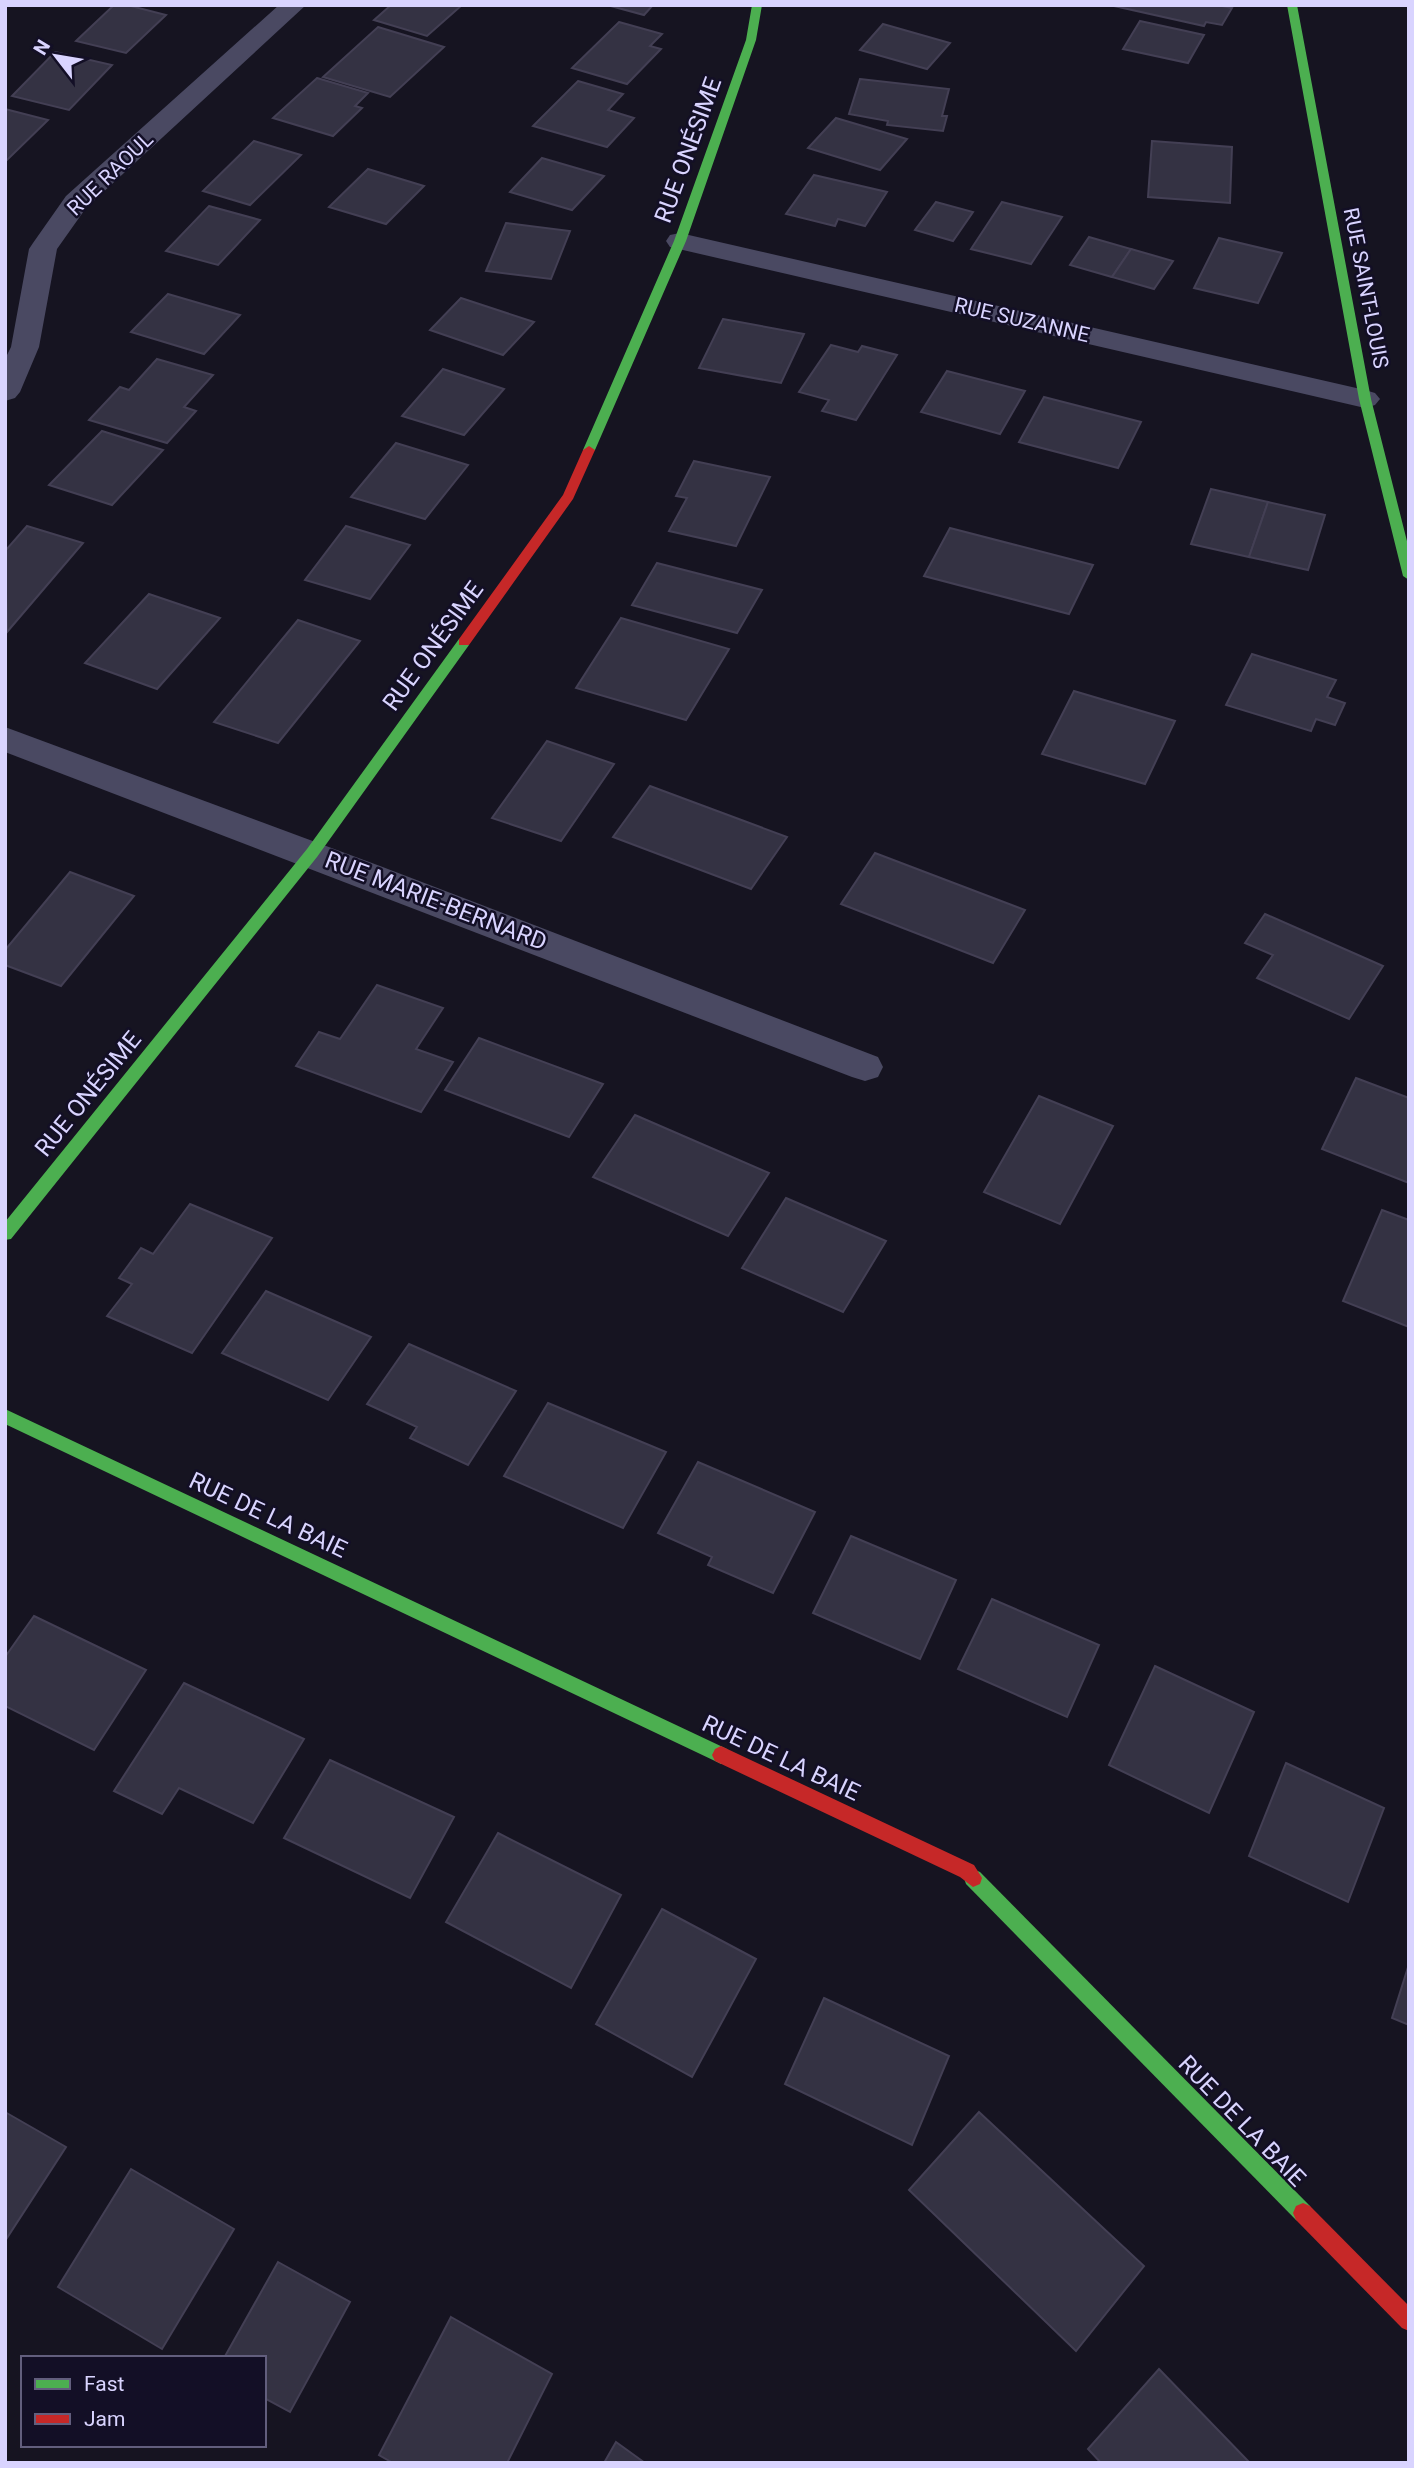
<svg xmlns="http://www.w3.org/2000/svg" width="1414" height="2468" viewBox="0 0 1414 2468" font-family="Roboto,sans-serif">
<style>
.building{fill:#343243;stroke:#433f54;stroke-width:2}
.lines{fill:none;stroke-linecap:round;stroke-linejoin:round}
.street{fill:#4a4962;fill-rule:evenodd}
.fast{fill:#4caf50;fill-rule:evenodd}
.jam{fill:#c62828;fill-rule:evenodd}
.labels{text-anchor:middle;stroke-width:5;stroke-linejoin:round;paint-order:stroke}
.far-street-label{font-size:21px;fill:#d9d4ff;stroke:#130f26}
.street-label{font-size:24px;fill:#d9d4ff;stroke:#130f26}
</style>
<rect width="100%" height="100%" fill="#161421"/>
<g class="building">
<path d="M114 5H127L166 15 126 53 76 41Z"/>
<path d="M391 5H462L427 36 374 20Z"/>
<path d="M607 5H653L644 15Z"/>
<path d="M1217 5 1232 8 1222 25 1206 22 1204 26 1114 6Z"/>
<path d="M1140 21 1204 35 1188 63 1123 49Z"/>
<path d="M619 22 662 34 650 46 661 49 627 84 572 68Z"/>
<path d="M883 24 950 43 927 69 860 50Z"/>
<path d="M378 27 444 47 390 97 323 77Z"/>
<path d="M55 52 112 65 69 110 12 96Z"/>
<path d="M317 78 368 93 355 106 362 108 333 136 273 118Z"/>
<path d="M860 79 949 89 942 116H947L943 131 887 125 888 121 849 114Z"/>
<path d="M578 81 623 94 608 110 634 118 607 147 533 126Z"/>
<path d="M5 109 48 120 5 162Z"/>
<path d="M836 118 907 139 880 170 808 148Z"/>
<path d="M254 141 301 155 250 205 203 191Z"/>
<path d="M1152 141 1232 147 1230 203 1148 197Z"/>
<path d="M542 158 604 176 572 210 510 192Z"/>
<path d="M368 169 424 186 386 224 329 207Z"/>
<path d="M814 175 887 192 865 226 838 219 835 226 786 214Z"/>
<path d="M936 202 973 212 953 241 915 230Z"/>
<path d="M1002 202 1062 217 1031 264 971 249Z"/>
<path d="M209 206 260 220 218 265 166 251Z"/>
<path d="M506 223 570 231 551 279 486 271Z"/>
<path d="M1089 237 1131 249 1112 277 1070 265Z"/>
<path d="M1219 238 1282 253 1258 303 1194 288Z"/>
<path d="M1131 249 1173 261 1154 289 1112 277Z"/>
<path d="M168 294 240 315 204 354 131 332Z"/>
<path d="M461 298 534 322 503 355 430 330Z"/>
<path d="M723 319 804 334 781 383 699 368Z"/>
<path d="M831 345 858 352 862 346 897 355 856 420 822 411 829 400 799 392Z"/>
<path d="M157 359 213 375 184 407 196 411 167 443 89 420 120 387 129 390Z"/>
<path d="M443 369 504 389 464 435 402 416Z"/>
<path d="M947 371 1025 391 1000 434 921 412Z"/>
<path d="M1044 397 1141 422 1118 468 1019 442Z"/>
<path d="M102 431 163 450 112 505 49 485Z"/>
<path d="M396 443 468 465 425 519 351 497Z"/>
<path d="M694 461 770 477 736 546 669 531 687 498 676 496Z"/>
<path d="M1211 489 1268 502 1249 557 1191 544Z"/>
<path d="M1268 502 1325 515 1308 570 1249 557Z"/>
<path d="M27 526 83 543 7 632 5 551Z"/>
<path d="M346 526 410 545 370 599 305 580Z"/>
<path d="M950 528 1093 565 1069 614 924 576Z"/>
<path d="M657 563 762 590 737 633 632 605Z"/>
<path d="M149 594 220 618 157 689 85 663Z"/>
<path d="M621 618 729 649 686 720 576 688Z"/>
<path d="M298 620 360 641 278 743 214 722Z"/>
<path d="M1252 654 1336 680 1327 697 1345 703 1335 725 1316 719 1311 731 1226 705Z"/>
<path d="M1074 691 1175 721 1145 784 1042 754Z"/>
<path d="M547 741 614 764 561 841 492 818Z"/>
<path d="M650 786 787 837 751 889 613 837Z"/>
<path d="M875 853 1025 910 993 963 841 904Z"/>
<path d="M70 872 134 896 61 986 5 965V950Z"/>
<path d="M1265 914 1383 966 1349 1019 1257 978 1273 955 1245 943Z"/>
<path d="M377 985 443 1008 416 1049 453 1062 421 1112 296 1066 319 1032 340 1039Z"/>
<path d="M479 1038 603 1084 569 1137 445 1090Z"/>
<path d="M1356 1078 1409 1098V1183L1322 1149Z"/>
<path d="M1039 1096 1113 1126 1060 1224 984 1192Z"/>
<path d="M635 1115 769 1173 728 1236 593 1177Z"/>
<path d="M786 1198 886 1241 843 1312 742 1268Z"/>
<path d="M190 1204 272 1238 192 1353 107 1316 132 1284 119 1278 141 1248 153 1254Z"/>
<path d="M1382 1210 1409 1220V1327L1343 1301Z"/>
<path d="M266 1291 371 1337 328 1400 222 1353Z"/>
<path d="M409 1344 516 1391 468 1465 410 1438 417 1427 367 1404Z"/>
<path d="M548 1403 666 1452 623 1528 504 1476Z"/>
<path d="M698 1462 815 1512 773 1593 708 1565 712 1557 658 1533Z"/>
<path d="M851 1536 956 1580 920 1659 813 1613Z"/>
<path d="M992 1599 1099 1645 1067 1717 958 1669Z"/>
<path d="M34 1616 146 1670 94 1750 5 1706V1657Z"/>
<path d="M1155 1666 1254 1712 1209 1813 1109 1765Z"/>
<path d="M184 1683 304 1739 253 1823 179 1788 162 1814 114 1791Z"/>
<path d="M330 1760 454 1817 410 1898 284 1838Z"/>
<path d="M1286 1763 1384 1808 1348 1902 1249 1856Z"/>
<path d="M498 1833 621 1895 571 1988 446 1922Z"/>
<path d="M662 1909 756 1959 692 2077 596 2024Z"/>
<path d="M1409 1964V2025L1392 2018Z"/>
<path d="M824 1998 949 2056 912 2145 785 2084Z"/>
<path d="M5 2112 66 2147 5 2241Z"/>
<path d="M979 2112 1144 2266 1076 2351 909 2190Z"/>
<path d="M131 2169 234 2229 162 2349 58 2287Z"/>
<path d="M278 2262 350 2302 290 2412 264 2398V2358H224Z"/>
<path d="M451 2317 552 2374 507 2463H393L379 2455Z"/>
<path d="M1159 2369 1250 2463H1101L1088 2449Z"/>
<path d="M616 2442 645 2463H604Z"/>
</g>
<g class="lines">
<g class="street">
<path d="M279 5H306L86 208 57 249 39 347 20 392 15 398 5 401V359L11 347 29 249 33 243 66 196Z"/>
<path d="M680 233 1365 390 1375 393 1380 399 1375 405 1365 408 670 247 666 241 670 235Z"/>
<path d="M5 727 380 866 878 1057 883 1067 878 1077 865 1081 852 1077 5 752Z"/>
</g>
<g class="fast">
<path d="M752 5H762L756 40 686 241 595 450 589 454 585 453 583 450 674 241 746 40Z"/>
<path d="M1287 5H1297L1371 399 1409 549V580L1403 576 1359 399Z"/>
<path d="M464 638 469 639V645L317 857 11 1239 5 1240V1222L307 849 459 639Z"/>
<path d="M5 1409 727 1749 730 1755 727 1761 721 1764 715 1761 5 1424Z"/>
<path d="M973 1869 980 1872 1310 2206 1313 2213 1310 2220 1303 2223 1296 2220 966 1884 964 1878 966 1872Z"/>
</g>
<g class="jam">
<path d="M589 446 595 450 573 499 469 645H459V639L563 495 583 450Z"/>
<path d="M721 1746 974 1865 982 1878 980 1884 973 1887 960 1877 715 1761 712 1755 715 1749Z"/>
<path d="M1303 2203 1310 2206 1409 2306V2331L1402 2328 1296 2220 1293 2213 1296 2206Z"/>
</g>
</g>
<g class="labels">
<g class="far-street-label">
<text transform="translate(110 174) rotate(-44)" y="7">RUE RAOUL</text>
<text transform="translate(1366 288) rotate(79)" y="7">RUE SAINT-LOUIS</text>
<text transform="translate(1022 320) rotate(13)" y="7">RUE SUZANNE</text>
</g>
<g class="street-label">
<text transform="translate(688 150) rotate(-70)" y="8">RUE ONÉSIME</text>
<text transform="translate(433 646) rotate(-54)" y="8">RUE ONÉSIME</text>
<text transform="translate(436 901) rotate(21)" y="8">RUE MARIE-BERNARD</text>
<text transform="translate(88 1094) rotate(-51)" y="8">RUE ONÉSIME</text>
<text transform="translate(268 1515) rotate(25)" y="8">RUE DE LA BAIE</text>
<text transform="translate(781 1758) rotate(25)" y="8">RUE DE LA BAIE</text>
<text transform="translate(1242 2121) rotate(46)" y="8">RUE DE LA BAIE</text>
</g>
</g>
<rect width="1414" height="2468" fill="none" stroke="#d9d4ff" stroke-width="14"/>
<rect x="21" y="2356" width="245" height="91" fill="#130f26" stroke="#625e7d" stroke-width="2"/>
<rect x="35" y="2379" width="35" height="10" fill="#4caf50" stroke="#625e7d" stroke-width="2"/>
<text x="84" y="2391" font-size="21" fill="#d9d4ff">Fast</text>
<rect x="35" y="2414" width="35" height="10" fill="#c62828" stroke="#625e7d" stroke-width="2"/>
<text x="84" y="2426" font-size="21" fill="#d9d4ff">Jam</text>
<g transform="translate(56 56) rotate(301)" stroke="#130f26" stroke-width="5" paint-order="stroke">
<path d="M0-5L12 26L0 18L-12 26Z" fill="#d9d4ff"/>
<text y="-10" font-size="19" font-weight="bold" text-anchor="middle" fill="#d9d4ff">N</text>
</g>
</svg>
